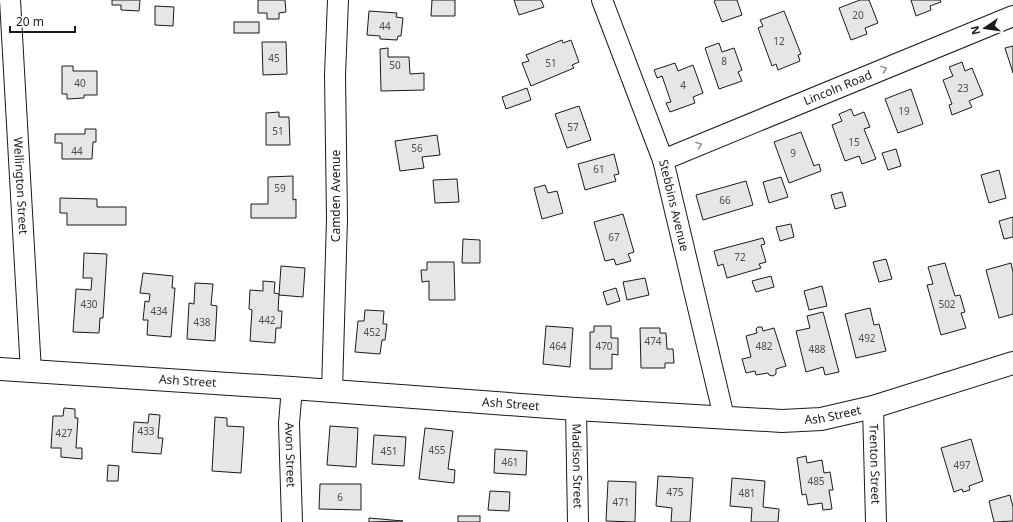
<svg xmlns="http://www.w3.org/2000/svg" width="1013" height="522" viewBox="0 0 1013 522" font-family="'Noto Sans',sans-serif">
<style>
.building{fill:#e6e6e6;stroke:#1a1a1a}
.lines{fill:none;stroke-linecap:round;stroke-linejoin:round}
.street-casing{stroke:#1a1a1a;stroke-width:22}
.secondary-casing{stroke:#1a1a1a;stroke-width:24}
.street{stroke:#fff;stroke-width:20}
.secondary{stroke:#fff;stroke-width:22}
.oneway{stroke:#989898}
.labels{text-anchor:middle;stroke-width:3;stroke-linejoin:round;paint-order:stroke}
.number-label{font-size:10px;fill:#4d4d4d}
.street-label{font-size:12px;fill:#1a1a1a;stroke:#fff}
</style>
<rect width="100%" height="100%" fill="#fff"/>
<g class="building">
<path d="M112 0H140L139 11 121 10V5H112Z"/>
<path d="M258 0H285L286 12 279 13V19H267V13H258Z"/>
<path d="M432 0H455V16H431Z"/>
<path d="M514 0H541L544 7 519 15Z"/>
<path d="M716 0H737L742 15 722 22 714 1Z"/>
<path d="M860 0H869L878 23 865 28 867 34 851 40 839 8Z"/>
<path d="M911 0H940L941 2 930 6 931 10 916 16Z"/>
<path d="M155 6 174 7 173 26 155 25Z"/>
<path d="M369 11 397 13 396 17 403 18 401 36H398L397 40 380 39V36L367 35Z"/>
<path d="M784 11 801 54 798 55 800 61 778 70 776 64 772 66 758 28 763 26 760 20Z"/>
<rect x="234" y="22" width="25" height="11"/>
<path d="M562 40 563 43 571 40 579 62 572 65 574 68 531 86 522 63 529 61 526 55Z"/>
<path d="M262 42H286L287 74 263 75Z"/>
<path d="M719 43 722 52 734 48 742 70 738 72 742 81 719 89 705 48Z"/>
<path d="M1013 46V73L1005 48Z"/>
<path d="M388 48V57H409L410 74 424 73V90L381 91 380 49Z"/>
<path d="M962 62 965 71 972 68 983 95 969 101 972 107 952 115 949 105 952 104 943 80 953 76 949 67Z"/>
<path d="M675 63 678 71 693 65 703 93 693 97 695 103 670 112 666 103 671 102 662 76 657 78 654 70Z"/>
<path d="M62 66H73V71H97V95H84V98L67 99V94H62Z"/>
<path d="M527 88 531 100 506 109 502 97Z"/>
<path d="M911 89 923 124 898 133 885 99Z"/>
<path d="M579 106 591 140 567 148 555 114Z"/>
<path d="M851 109 854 116 864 112 870 127 864 129 876 159 862 164 859 156 845 161 832 125 842 121 839 114Z"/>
<path d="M279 112V117H289L290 145H266V113Z"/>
<path d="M85 129H96V142H93L92 159H62V143H55V134H85Z"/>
<path d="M801 132 814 166 819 164 821 171 789 183 774 142Z"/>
<path d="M437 135 440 155 422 157 424 168 400 171 395 141Z"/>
<path d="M896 149 901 166 888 170 882 153Z"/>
<path d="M614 154 619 174 614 175 616 181 585 190 578 164Z"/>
<path d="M999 170 1006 198 989 203 981 175Z"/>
<path d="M293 176V200L296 199V218H251V204H268V177Z"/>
<path d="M781 177 788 197 769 203 763 182Z"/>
<path d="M457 179 459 202 435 203 433 180Z"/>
<path d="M746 181 753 205 703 220 696 195Z"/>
<path d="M545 185 548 193 557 191 563 213 542 219 534 188Z"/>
<path d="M842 192 846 206 835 209 831 195Z"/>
<path d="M60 198 97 199V207H126V225H67V213H60Z"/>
<path d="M623 214 634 252 628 254 631 261 616 265 614 259 605 261 594 222Z"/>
<path d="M1013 217V237L1004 239 999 221Z"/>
<path d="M791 224 794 237 780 241 776 227Z"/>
<path d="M763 238 765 244 761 245 766 262 759 264 761 268 727 278 723 264 718 266 714 251Z"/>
<path d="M463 239 480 240V263H462Z"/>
<path d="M84 253 107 254 103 318H100L99 333 73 332 76 289 91 290 92 278H83Z"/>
<path d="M886 259 892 279 879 282 873 262Z"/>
<path d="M427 262H454L455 300H429V281L422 282 421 270H427Z"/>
<path d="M945 263 955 296 960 295 965 312 961 313 966 328 941 335 927 285 933 284 928 267Z"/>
<path d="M1011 263 1013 272V314L999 318 986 270Z"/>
<path d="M281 266 305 268 303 297 279 295Z"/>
<path d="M143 273 173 276 172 288H175L171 337 147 335 148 320H143L145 301 149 302 150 294 140 293Z"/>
<path d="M771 276 774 287 756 292 752 281Z"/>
<path d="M645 278 649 295 627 300 623 282Z"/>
<path d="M263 281 275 282 274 293 279 294 278 311H282L281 328H276L275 343 250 341 252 310 249 309 250 290 263 291Z"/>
<path d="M195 283 213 284 211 305 217 306 215 341 187 339 189 303 194 304Z"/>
<path d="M822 286 827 306 809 310 804 291Z"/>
<path d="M616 288 620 301 607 305 603 292Z"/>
<path d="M870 308 874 325 879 324 886 351 856 358 845 314Z"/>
<path d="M365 310 384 311 383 324H387L385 340H382L380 354 355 352 358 321H364Z"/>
<path d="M823 312 839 372 825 375 823 367 806 372 796 331 810 328 807 316Z"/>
<path d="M546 326 573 328 570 367 543 364Z"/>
<path d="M594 326H611V338H618V355L612 354V369H590V332H594Z"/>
<path d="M758 327H762L763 331 774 328 786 366 776 369V374L773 376 769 375 768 373 756 375 755 371 746 373 742 359 751 357 746 336 757 333 756 329Z"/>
<path d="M640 328H660V333H666L667 349H673L674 363H665V368H641Z"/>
<path d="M64 408 75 409V418H78L76 448H82V459L61 457V448H51L53 416H63Z"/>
<path d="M149 414 160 415 158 438H163L161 454 132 452 134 422 148 423Z"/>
<path d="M215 417 227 418V426L244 427 241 473 212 471Z"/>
<path d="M330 426 358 428 356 467 327 465Z"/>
<path d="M425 428 453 431 448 469 455 470 454 483 419 479Z"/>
<path d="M374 435 406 437 404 466 372 464Z"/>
<path d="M971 439 983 481 969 486 970 490 963 492 962 489 954 492 941 448Z"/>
<path d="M495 449 527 451 526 475 494 473Z"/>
<path d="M806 456 807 463 822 460 824 473 830 472 833 490H829L832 509 823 510 822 503 808 505 806 494 802 495 797 458Z"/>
<path d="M108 465 119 466 118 481H107Z"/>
<path d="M658 476 693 478 690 522H671L672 508 656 506Z"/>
<path d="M732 478 765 481 763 507 779 509 778 522H751L752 508 730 506Z"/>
<path d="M608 481 636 482 635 522 606 521Z"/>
<path d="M320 484H361V510L319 509Z"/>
<path d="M490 491 510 492 509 511 488 510Z"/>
<path d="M1010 495 1013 507V521L994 522 989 501Z"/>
<rect x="458" y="516" width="22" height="6"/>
<path d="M369 518 403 521 369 522Z"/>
</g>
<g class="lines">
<g class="street-casing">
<g id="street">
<path id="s1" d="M10 0 31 372"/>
<path id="s2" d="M602 0 663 160 724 417"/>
<path id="s3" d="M663 160 1013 16"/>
<path id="s4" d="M292 388 289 423 292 522"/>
<path d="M332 391 337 219 335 75 338 0"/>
<path id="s5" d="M873 407 876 522"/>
<path id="s6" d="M576 409 578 522"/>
</g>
</g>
<g class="secondary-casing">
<g id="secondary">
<path id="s7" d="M0 369 292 388 576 409 782 421 821 419 873 407 1013 363"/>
</g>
</g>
<use href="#street" class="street"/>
<use href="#secondary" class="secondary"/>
</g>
<defs><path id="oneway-chevron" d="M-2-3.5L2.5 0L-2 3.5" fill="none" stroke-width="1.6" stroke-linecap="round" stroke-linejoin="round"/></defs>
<g class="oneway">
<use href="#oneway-chevron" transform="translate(884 69) rotate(-22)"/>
<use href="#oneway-chevron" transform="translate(699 145) rotate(-22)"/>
</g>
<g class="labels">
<g class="number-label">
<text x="858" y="19">20</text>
<text x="385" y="30">44</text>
<text x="779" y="45">12</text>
<text x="274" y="62">45</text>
<text x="724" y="65">8</text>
<text x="551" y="67">51</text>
<text x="395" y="69">50</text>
<text x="80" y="87">40</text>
<text x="683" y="89">4</text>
<text x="963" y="92">23</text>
<text x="904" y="115">19</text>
<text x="573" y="131">57</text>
<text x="278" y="135">51</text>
<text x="854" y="146">15</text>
<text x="417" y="152">56</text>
<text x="77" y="155">44</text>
<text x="793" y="157">9</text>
<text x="599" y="173">61</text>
<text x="280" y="192">59</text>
<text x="725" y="204">66</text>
<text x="614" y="241">67</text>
<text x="740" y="261">72</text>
<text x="89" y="308">430</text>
<text x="947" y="308">502</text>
<text x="159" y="315">434</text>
<text x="267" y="324">442</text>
<text x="202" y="326">438</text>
<text x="372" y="336">452</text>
<text x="867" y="342">492</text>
<text x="653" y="345">474</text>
<text x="558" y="350">464</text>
<text x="604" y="350">470</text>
<text x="764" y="350">482</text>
<text x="817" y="353">488</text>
<text x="146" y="435">433</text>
<text x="64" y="437">427</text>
<text x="437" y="454">455</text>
<text x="389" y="455">451</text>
<text x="510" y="466">461</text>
<text x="962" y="469">497</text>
<text x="816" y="485">485</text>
<text x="675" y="496">475</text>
<text x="747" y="497">481</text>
<text x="340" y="501">6</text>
<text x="621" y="506">471</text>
</g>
<g class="street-label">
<text dy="4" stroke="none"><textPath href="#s3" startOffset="189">Lincoln Road</textPath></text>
<text dy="4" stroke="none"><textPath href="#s1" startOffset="186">Wellington Street</textPath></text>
<text transform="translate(336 196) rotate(-90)" y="4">Camden Avenue</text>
<text dy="4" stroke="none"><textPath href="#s2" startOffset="218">Stebbins Avenue</textPath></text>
<text dy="4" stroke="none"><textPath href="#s7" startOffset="188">Ash Street</textPath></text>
<text dy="4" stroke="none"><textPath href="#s7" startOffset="512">Ash Street</textPath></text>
<text dy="4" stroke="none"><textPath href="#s7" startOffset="835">Ash Street</textPath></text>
<text dy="4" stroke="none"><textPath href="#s4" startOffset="67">Avon Street</textPath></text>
<text dy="4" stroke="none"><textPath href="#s5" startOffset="57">Trenton Street</textPath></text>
<text dy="4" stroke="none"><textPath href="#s6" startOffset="57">Madison Street</textPath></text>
</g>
</g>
<g transform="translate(985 28) rotate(257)" stroke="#ffffff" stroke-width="3" paint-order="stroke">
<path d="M0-3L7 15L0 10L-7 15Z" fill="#1a1a1a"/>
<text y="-6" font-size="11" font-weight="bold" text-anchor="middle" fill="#1a1a1a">N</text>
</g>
<path d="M10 26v6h65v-6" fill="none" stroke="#1a1a1a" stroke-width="2"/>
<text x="16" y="26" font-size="12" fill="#1a1a1a" stroke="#ffffff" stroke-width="3" paint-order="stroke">20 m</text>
</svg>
